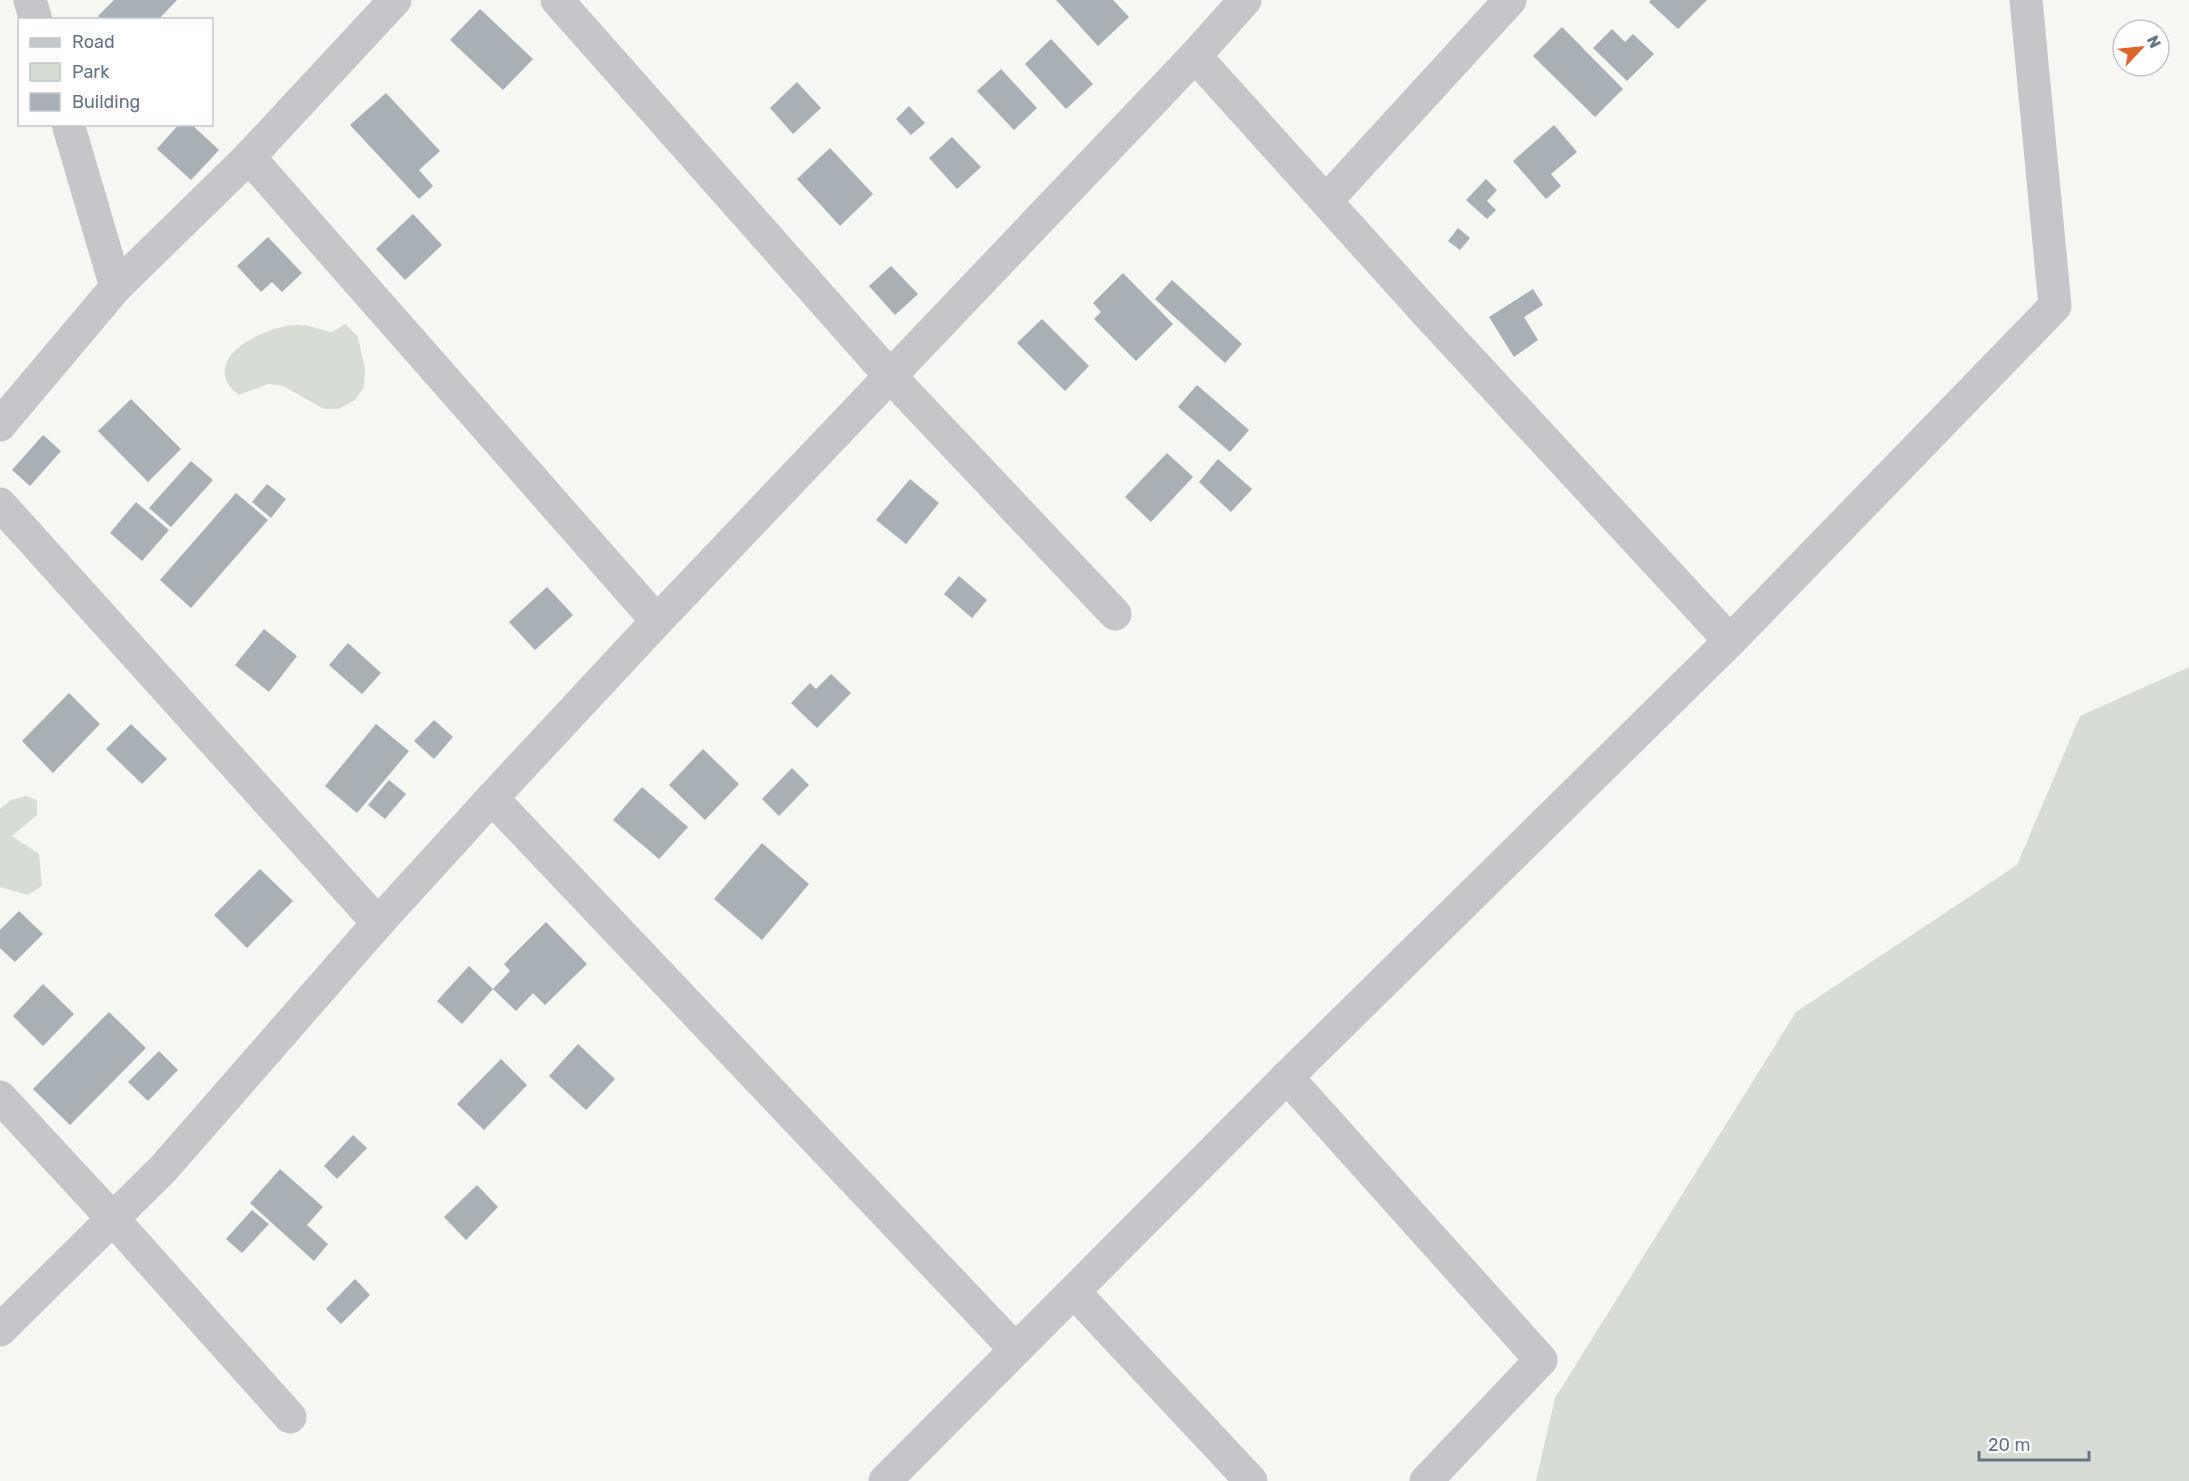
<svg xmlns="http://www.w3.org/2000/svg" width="2189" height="1481" viewBox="0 0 2189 1481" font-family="Rubik,sans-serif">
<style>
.green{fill:#d7ddd4}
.building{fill:#a8afb5}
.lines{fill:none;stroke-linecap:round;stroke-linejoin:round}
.minor{stroke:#c4c6ca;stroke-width:33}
.tertiary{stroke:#c4c6ca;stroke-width:33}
</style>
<rect width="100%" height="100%" fill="#f6f6f3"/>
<g class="green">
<path d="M345 324 358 337 365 369 364 387 355 400 338 409H324L283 386 268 384 239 395C236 392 231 389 229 385 207 352 274 323 299 325 310 325 321 330 332 332Z"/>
<path d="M2189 667V1481H1536L1555 1398 1796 1012 2017 865 2080 716Z"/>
<path d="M26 796 37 800V815L12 836 39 854 42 886 28 895 0 887V809L11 800Z"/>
</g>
<g class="building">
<path d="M114 0H177L158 20H101L98 16Z"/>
<path d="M1056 0H1113L1129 17 1098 46Z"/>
<path d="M1651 0H1707L1678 29 1649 2Z"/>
<path d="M480 9 533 59 503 90 450 40Z"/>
<path d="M1562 27 1623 89 1595 117 1533 56Z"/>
<path d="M1612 29 1625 42 1633 34 1654 54 1627 81 1593 48Z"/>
<path d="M1051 39 1093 84 1066 109 1025 64Z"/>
<path d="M1001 69 1037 108 1014 130 977 91Z"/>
<path d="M797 82 821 108 793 134 770 108Z"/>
<path d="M386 93 440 151 419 170 433 186 419 199 350 125Z"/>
<path d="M909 106 925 123 911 135 896 119Z"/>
<path d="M179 124H191L219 150 191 180 157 149Z"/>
<path d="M1554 125 1577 152 1551 174 1561 186 1546 199 1513 161Z"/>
<path d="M952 137 981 167 957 189 929 158Z"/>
<path d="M830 148 873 194 840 226 797 179Z"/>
<path d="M1486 179 1497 190 1487 201 1496 210 1487 219 1466 200Z"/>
<path d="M413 214 442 245 405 280 376 249Z"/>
<path d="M1458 228 1470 238 1460 250 1448 241Z"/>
<path d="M268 237 302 273 282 292 272 282 261 292 237 266Z"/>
<path d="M891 266 918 294 895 315 869 286Z"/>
<path d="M1123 273 1173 324 1136 361 1094 319 1101 312 1093 303Z"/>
<path d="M1172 280 1242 344 1225 363 1155 299Z"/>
<path d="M1533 289 1543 305 1524 317 1538 340 1514 357 1489 317Z"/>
<path d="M1042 319 1089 366 1065 391 1017 343Z"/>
<path d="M1197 385 1249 430 1230 452 1178 407Z"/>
<path d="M131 399 181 449 148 482 98 431Z"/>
<path d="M43 435 61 451 30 486 12 470Z"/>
<path d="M1167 453 1193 477 1151 522 1125 497Z"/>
<path d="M1218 459 1252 489 1231 512 1199 482Z"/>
<path d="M191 461 213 480 171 527 149 508Z"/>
<path d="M910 479 939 503 906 544 876 520Z"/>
<path d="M267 484 286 499 271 518 252 502Z"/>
<path d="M236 493 268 520 191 608 160 580Z"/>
<path d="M136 502 169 530 142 561 110 533Z"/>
<path d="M959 576 987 600 972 618 944 594Z"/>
<path d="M547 587 573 615 535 650 509 622Z"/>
<path d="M264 629 297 656 269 692 235 665Z"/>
<path d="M348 643 381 673 362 694 329 665Z"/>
<path d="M831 674 851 693 817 728 791 703 810 683 816 689Z"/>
<path d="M69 693 100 724 53 773 22 741Z"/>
<path d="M434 720 453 737 434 759 414 741Z"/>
<path d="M131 724 167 759 142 784 106 749Z"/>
<path d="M376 724 409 751 357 813 325 786Z"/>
<path d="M703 749 739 784 705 820 669 785Z"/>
<path d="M792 768 809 785 779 816 762 799Z"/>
<path d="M389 780 406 794 385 819 368 805Z"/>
<path d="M642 787 688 827 659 859 613 820Z"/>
<path d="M762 843 809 884 762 940 714 899Z"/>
<path d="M260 869 293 901 247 948 214 915Z"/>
<path d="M19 911 43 934 15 962 0 948V930Z"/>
<path d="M546 922 587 964 545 1005 533 993 516 1011 493 989 510 971 504 964Z"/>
<path d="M469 966 493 989 462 1024 437 1001Z"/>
<path d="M43 984 74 1014 43 1046 13 1016Z"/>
<path d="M109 1012 146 1048 70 1125 33 1089Z"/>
<path d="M578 1044 615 1079 586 1110 549 1076Z"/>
<path d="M159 1051 178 1070 148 1101 128 1082Z"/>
<path d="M501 1059 527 1085 484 1130 457 1104Z"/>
<path d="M353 1135 367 1148 337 1179 324 1166Z"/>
<path d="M280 1169 323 1207 307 1225 328 1244 314 1261 250 1203Z"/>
<path d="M477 1185 498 1207 466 1240 444 1217Z"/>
<path d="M252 1210 269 1224 242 1253 226 1239Z"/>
<path d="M355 1279 370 1295 341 1324 326 1309Z"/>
</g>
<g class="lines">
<g class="minor">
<path d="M557 0 891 377 1115 614"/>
<path d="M1195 56 1424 310 1730 641"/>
<path d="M249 157 657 621"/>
<path d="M1326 201 1510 0"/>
<path d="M116 287 249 157 395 0"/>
<path d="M0 504 378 923"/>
<path d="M492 798 1015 1349"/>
<path d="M1287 1077 1541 1360 1426 1481"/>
<path d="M0 1097 113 1219 290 1417"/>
<path d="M1075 1293 1251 1481"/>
<path d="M0 1330 163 1169 378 923 492 798 657 621 1195 56 1245 0"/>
<path d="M885 1481 1287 1077 1730 641 2055 306 2026 0"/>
</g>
<g class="tertiary">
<path d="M30 0 36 20"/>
<path d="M0 425 116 287 68 124"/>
</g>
</g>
<rect x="18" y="18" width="195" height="108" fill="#ffffff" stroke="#c2c7cd" stroke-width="1.5"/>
<rect x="30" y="38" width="30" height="9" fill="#c4c6ca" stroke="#c2c7cd" stroke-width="1.5"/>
<text x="72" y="48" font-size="18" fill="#667383">Road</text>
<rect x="30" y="63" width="30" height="18" fill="#d7ddd4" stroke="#c2c7cd" stroke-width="1.5"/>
<text x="72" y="78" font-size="18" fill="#667383">Park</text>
<rect x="30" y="93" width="30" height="18" fill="#a8afb5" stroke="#c2c7cd" stroke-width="1.5"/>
<text x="72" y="108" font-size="18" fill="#667383">Building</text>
<g transform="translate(2141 48) rotate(64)"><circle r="28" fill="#ffffff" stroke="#c2c7cd" stroke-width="1.5"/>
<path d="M0-4.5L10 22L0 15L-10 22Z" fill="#de662b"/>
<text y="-9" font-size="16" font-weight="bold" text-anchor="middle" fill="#667383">N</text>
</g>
<path d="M1979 1451v9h110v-9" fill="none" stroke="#667383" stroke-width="3"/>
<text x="1988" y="1451" font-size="18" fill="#667383" stroke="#ffffff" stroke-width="4.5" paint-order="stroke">20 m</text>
</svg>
